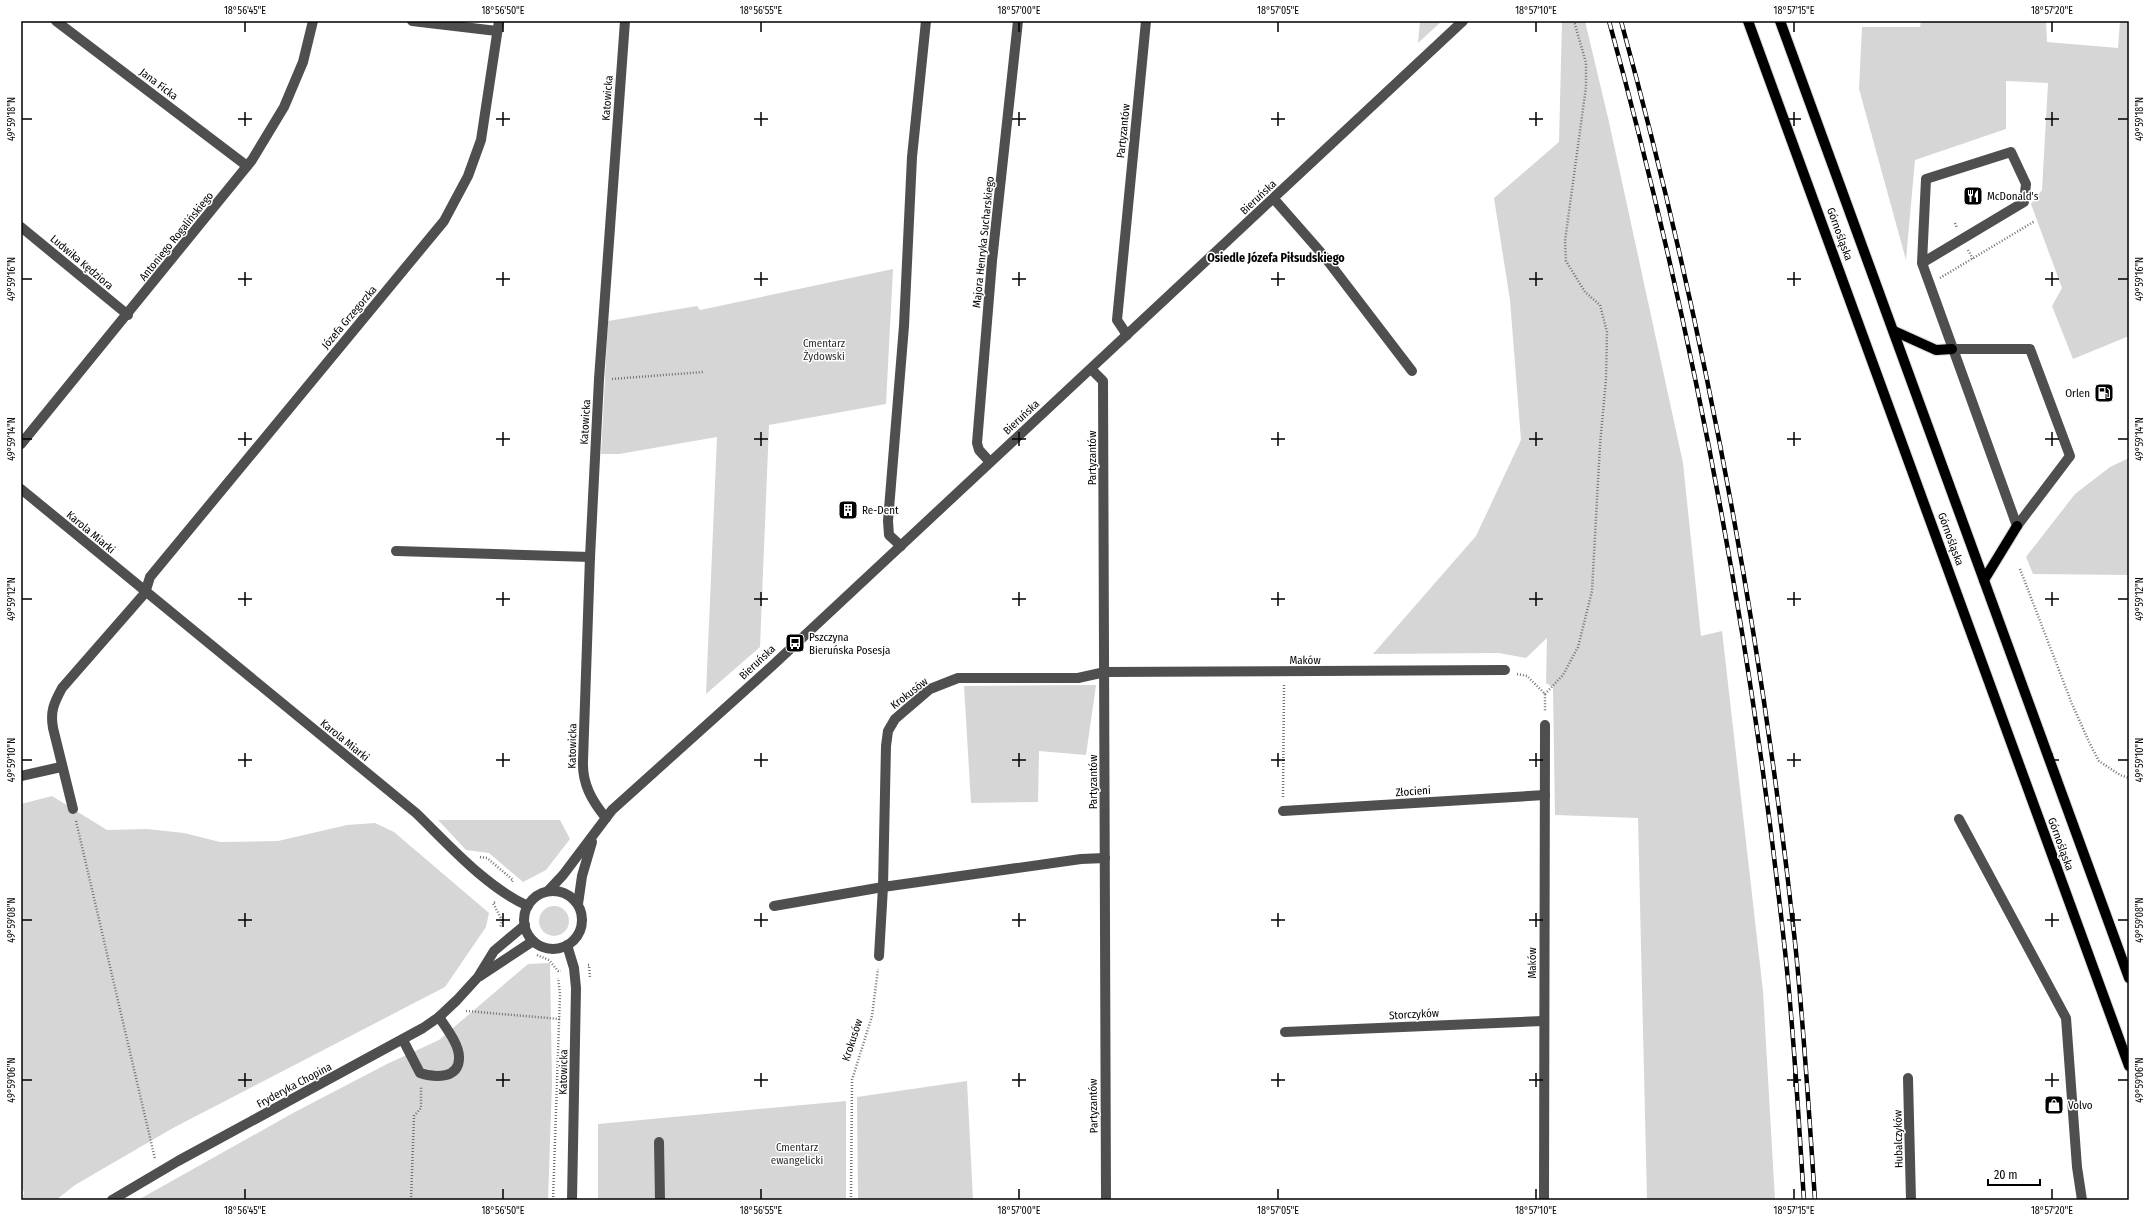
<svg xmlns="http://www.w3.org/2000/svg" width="2150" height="1221" viewBox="0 0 2150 1221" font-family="'Fira Sans Condensed',sans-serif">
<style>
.green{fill:#d6d6d6}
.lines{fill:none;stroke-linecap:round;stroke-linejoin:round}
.major-casing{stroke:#dbdbdb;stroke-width:12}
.path{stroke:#717171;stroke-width:2.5;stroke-dasharray:1 2;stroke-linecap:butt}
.minor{stroke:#4f4f4f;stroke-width:10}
.major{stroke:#000;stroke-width:10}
.rail-casing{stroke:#000;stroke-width:4.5}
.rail{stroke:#fff;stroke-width:3;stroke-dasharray:9;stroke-linecap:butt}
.ticks{fill:none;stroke:#000;stroke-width:1.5}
.labels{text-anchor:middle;stroke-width:3;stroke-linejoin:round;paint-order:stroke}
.street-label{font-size:11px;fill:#000;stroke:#fff}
.poi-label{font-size:11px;fill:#000;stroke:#fff;text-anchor:start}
.park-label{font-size:11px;fill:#2d2d2d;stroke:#fff}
.neighbourhood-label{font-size:12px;font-weight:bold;fill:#000;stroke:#fff}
.neatline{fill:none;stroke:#000;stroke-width:1.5}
.ticks-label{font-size:10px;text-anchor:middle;fill:#000}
</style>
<rect width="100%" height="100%" fill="#fff"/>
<g class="green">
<path d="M1420 21H1442L1418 43Z"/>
<path d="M1562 21H1585L1609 122 1683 463 1701 636 1722 631 1763 991 1775 1200H1647L1638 818 1555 815 1553 687 1546 683 1547 638 1526 658 1499 653 1373 654 1476 536 1521 440 1510 300 1494 198 1559 142Z"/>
<path d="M1921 21H2046L2047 42 2118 48 2120 21H2129V336L2073 359 2052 306 2062 288 2031 204 2042 190 2048 83 2006 81V129L1915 160 1906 260 1859 89 1862 27H1920Z"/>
<path d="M893 269 886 404 769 425 760 647 706 694 717 437 619 454H601L608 321 697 306 700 310Z"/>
<path d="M2129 458V575L2033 574 2026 557 2075 494 2110 467Z"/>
<path d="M1096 685 1086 755 1039 751 1038 802 971 803 964 686Z"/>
<path d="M52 796 107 830 147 829 184 833 220 842 278 841 347 825 375 823 394 832 489 913 486 927 445 987 173 1128 75 1185 56 1200H22L24 1193 21 1183V804Z"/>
<path d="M438 820H560L570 839 546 870 523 882 489 853 466 850Z"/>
<circle cx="554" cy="921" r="15"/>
<path d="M550 963 552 1083 548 1200H138L293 1113 387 1064 439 1040 528 964Z"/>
<path d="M967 1081 973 1200H858L857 1097Z"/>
<path d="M846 1101V1200H598V1124Z"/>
</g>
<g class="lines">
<g class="major-casing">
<g id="major">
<path d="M1748 21 2129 1066"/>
<path d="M1780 21 2129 978"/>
<path d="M1894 331 1936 350 1952 349"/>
<path d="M1984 580 2017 526"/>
</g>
</g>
<g class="path">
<path d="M1955 223 1957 228"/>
<path d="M1968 250 1973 259"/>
<path d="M1940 278 2035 221"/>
<path d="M612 379 703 372"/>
<path d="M2020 569 2072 704 2090 744 2099 761 2120 775 2129 778"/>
<path d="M1517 674 1527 676 1545 694V712"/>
<path d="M1545 694 1563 675 1578 647 1592 591 1600 445 1606 379 1607 332 1600 305 1585 292 1566 261 1565 241 1586 87V63L1574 21"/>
<path d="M1283 797 1284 684"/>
<path d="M76 821 155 1159"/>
<path d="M480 857 487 858 513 880 511 883"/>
<path d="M495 902 493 903 502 920 500 928"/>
<path d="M537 955 549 960 558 971H561"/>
<path d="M588 965H589L590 978"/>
<path d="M466 1011 560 1019"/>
<path d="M411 1200 414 1116 421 1108V1087"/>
<path d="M553 1200 560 994 558 978"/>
<path d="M851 1200 852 1080 872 1016 878 969"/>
</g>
<g class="minor">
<path d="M56 21 247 166"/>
<path d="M412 21 497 31"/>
<path d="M1274 199 1324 256 1412 371"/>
<path d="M21 227 128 315"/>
<path d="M1922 263 2024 202 2026 184 2011 152 1926 179 1922 263 2017 526"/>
<path d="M1127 335 1117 320 1146 21"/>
<path d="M1952 349H2030L2070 456 2017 526"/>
<path d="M1091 369 1103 381 1106 1200"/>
<path d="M21 444 252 160 284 107 303 62 313 21"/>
<path d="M990 462 979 450 977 443 992 261 1018 21"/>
<path d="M21 489 416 813C449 845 486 887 528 906"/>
<path d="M901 546 889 535 888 521 904 326 912 157 926 21"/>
<path d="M396 551 590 557"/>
<path d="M21 776 61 767"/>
<path d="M73 809 53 728C50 711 54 703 62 688L145 593 150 577 444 221 468 176 481 140 499 21"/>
<path d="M1283 811 1545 795"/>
<path d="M606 818C592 801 582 784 583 761L590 557 599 379 625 21"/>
<path d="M1959 819 2066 1018 2077 1167 2082 1200"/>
<path d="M548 891 563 875 612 810 772 666 1463 21"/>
<circle cx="553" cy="920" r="29"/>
<path d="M578 904 582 876 592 842"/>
<path d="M774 906 883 887 1081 859 1105 858"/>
<path d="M567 945 574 968 576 988 572 1200"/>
<path d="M879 956 883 887 886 746 888 731 895 719 930 689 958 678H1078L1105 672 1505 670"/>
<path d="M480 976 533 941"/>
<path d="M1285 1032 1543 1021"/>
<path d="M403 1040 420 1073C435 1078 460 1079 459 1057 459 1044 446 1028 439 1017"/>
<path d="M1908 1078 1911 1200"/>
<path d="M659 1142 660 1200"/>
<path d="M112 1200 178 1161 423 1028 439 1017 457 1000 478 977 494 951 525 925"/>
<path d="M1544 1200 1545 725"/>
</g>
<use href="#major" class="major"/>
<g class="rail-casing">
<g id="rail">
<path d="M1609 21C1692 323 1750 631 1784 942 1794 1028 1798 1114 1804 1200"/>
<path d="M1621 21C1704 323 1761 631 1795 942 1804 1028 1809 1114 1815 1200"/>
</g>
</g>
<use href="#rail" class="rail"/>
</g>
<path class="ticks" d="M245 22V32M503 22V32M761 22V32M1019 22V32M1278 22V32M1536 22V32M1794 22V32M2052 22V32M245 112V126M503 112V126M761 112V126M1019 112V126M1278 112V126M1536 112V126M1794 112V126M2052 112V126M22 119H32M238 119H252M496 119H510M754 119H768M1012 119H1026M1271 119H1285M1529 119H1543M1787 119H1801M2045 119H2059M2118 119H2128M245 272V286M503 272V286M761 272V286M1019 272V286M1278 272V286M1536 272V286M1794 272V286M2052 272V286M22 279H32M238 279H252M496 279H510M754 279H768M1012 279H1026M1271 279H1285M1529 279H1543M1787 279H1801M2045 279H2059M2118 279H2128M245 432V446M503 432V446M761 432V446M1019 432V446M1278 432V446M1536 432V446M1794 432V446M2052 432V446M22 439H32M238 439H252M496 439H510M754 439H768M1012 439H1026M1271 439H1285M1529 439H1543M1787 439H1801M2045 439H2059M2118 439H2128M245 592V606M503 592V606M761 592V606M1019 592V606M1278 592V606M1536 592V606M1794 592V606M2052 592V606M22 599H32M238 599H252M496 599H510M754 599H768M1012 599H1026M1271 599H1285M1529 599H1543M1787 599H1801M2045 599H2059M2118 599H2128M245 753V767M503 753V767M761 753V767M1019 753V767M1278 753V767M1536 753V767M1794 753V767M2052 753V767M22 760H32M238 760H252M496 760H510M754 760H768M1012 760H1026M1271 760H1285M1529 760H1543M1787 760H1801M2045 760H2059M2118 760H2128M245 913V927M503 913V927M761 913V927M1019 913V927M1278 913V927M1536 913V927M1794 913V927M2052 913V927M22 920H32M238 920H252M496 920H510M754 920H768M1012 920H1026M1271 920H1285M1529 920H1543M1787 920H1801M2045 920H2059M2118 920H2128M245 1073V1087M503 1073V1087M761 1073V1087M1019 1073V1087M1278 1073V1087M1536 1073V1087M1794 1073V1087M2052 1073V1087M22 1080H32M238 1080H252M496 1080H510M754 1080H768M1012 1080H1026M1271 1080H1285M1529 1080H1543M1787 1080H1801M2045 1080H2059M2118 1080H2128M245 1189V1199M503 1189V1199M761 1189V1199M1019 1189V1199M1278 1189V1199M1536 1189V1199M1794 1189V1199M2052 1189V1199"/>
<defs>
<g id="restaurant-square" transform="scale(1)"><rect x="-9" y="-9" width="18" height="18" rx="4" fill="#000" stroke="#fff"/><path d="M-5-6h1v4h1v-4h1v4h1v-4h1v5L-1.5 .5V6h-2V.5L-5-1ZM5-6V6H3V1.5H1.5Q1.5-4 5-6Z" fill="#fff"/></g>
<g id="fuel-square" transform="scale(1)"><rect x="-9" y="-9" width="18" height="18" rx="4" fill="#000" stroke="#fff"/><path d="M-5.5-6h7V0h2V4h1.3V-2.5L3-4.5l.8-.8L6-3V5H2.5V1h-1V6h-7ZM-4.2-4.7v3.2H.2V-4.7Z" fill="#fff"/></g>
<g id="building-square" transform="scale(1)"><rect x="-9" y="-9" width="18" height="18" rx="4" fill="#000" stroke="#fff"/><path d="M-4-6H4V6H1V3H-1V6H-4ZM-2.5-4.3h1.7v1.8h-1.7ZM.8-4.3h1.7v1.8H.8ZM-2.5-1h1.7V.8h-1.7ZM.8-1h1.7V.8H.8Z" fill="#fff"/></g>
<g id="bus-square" transform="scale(1)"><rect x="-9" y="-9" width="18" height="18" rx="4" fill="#000" stroke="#fff"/><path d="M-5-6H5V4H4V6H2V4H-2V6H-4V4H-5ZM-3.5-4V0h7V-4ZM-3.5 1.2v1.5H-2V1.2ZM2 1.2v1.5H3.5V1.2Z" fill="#fff"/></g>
<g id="shop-square" transform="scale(1)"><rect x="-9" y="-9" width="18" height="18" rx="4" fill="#000" stroke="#fff"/><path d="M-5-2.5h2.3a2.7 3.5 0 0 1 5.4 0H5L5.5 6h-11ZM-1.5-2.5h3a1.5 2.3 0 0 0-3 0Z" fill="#fff"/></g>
</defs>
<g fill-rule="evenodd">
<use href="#restaurant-square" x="1973" y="196"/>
<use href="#fuel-square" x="2104" y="393"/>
<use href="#building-square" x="848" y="510"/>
<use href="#bus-square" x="795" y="643"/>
<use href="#shop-square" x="2054" y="1105"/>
</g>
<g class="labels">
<g class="street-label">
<text transform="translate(159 84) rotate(37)" y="4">Jana Ficka</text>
<text transform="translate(607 98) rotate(-86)" y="4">Katowicka</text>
<text transform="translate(1123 131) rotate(-84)" y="4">Partyzantów</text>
<text transform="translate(1258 197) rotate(-43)" y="4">Bieruńska</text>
<text transform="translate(1840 234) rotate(70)" y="4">Górnośląska</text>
<text transform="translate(176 236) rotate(-51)" y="4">Antoniego Rogalińskiego</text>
<text transform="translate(983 242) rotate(-84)" y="4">Majora Henryka Sucharskiego</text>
<text transform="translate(82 262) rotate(40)" y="4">Ludwika Kędziora</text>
<text transform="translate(349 317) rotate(-50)" y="4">Józefa Grzegorzka</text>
<text transform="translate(1021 417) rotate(-43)" y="4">Bieruńska</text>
<text transform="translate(585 422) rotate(-87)" y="4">Katowicka</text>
<text transform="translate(1092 458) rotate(-90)" y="4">Partyzantów</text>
<text transform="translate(91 532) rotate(40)" y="4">Karola Miarki</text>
<text transform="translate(1951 539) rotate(70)" y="4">Górnośląska</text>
<text x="1305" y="664">Maków</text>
<text transform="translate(757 662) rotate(-43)" y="4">Bieruńska</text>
<text transform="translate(909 693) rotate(-38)" y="4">Krokusów</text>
<text transform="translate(345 740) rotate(39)" y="4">Karola Miarki</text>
<text transform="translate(572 746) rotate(-89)" y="4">Katowicka</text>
<text transform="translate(1093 782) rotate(-90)" y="4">Partyzantów</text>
<text transform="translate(1413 791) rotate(-4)" y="4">Złocieni</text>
<text transform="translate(2061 844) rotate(70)" y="4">Górnośląska</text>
<text transform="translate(1532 963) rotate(-90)" y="4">Maków</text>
<text transform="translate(1414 1014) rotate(-3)" y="4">Storczyków</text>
<text transform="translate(852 1040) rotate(-72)" y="4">Krokusów</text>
<text transform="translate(563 1072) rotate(-89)" y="4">Katowicka</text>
<text transform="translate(294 1085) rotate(-28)" y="4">Fryderyka Chopina</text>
<text transform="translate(1093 1106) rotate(-91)" y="4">Partyzantów</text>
<text transform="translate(1898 1139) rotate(-91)" y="4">Hubalczyków</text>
</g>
<g class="poi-label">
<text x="1987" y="200">McDonald's</text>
<text x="2090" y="397" text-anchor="end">Orlen</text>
<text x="862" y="514">Re-Dent</text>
<text x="809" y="641">Pszczyna<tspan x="809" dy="13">Bieruńska Posesja</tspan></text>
<text x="2068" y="1109">Volvo</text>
</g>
<g class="park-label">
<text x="824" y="347">Cmentarz<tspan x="824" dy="13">Żydowski</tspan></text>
<text x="797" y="1151">Cmentarz<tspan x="797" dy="13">ewangelicki</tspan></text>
</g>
<g class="neighbourhood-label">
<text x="1276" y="262">Osiedle Józefa Piłsudskiego</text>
</g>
</g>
<rect width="2150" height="1221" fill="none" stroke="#ffffff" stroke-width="44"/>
<path d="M1988 1179v6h52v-6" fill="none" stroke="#000000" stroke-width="2"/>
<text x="1994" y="1179" font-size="12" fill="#000000" stroke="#ffffff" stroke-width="3" paint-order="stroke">20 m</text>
<rect x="22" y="22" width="2106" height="1177" class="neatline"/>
<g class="ticks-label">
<text x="245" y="14">18°56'45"E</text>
<text x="503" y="14">18°56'50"E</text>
<text x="761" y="14">18°56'55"E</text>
<text x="1019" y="14">18°57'00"E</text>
<text x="1278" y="14">18°57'05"E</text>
<text x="1536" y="14">18°57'10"E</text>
<text x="1794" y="14">18°57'15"E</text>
<text x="2052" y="14">18°57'20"E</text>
<text transform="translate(11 119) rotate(-90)" y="4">49°59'18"N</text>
<text transform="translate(2139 119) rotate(-90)" y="4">49°59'18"N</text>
<text transform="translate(11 279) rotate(-90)" y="4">49°59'16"N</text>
<text transform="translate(2139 279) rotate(-90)" y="4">49°59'16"N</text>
<text transform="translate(11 439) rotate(-90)" y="4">49°59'14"N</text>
<text transform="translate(2139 439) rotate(-90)" y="4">49°59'14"N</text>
<text transform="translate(11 599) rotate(-90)" y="4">49°59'12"N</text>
<text transform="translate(2139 599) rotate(-90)" y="4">49°59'12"N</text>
<text transform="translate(11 760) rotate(-90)" y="4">49°59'10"N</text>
<text transform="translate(2139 760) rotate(-90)" y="4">49°59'10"N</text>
<text transform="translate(11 920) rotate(-90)" y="4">49°59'08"N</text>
<text transform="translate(2139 920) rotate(-90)" y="4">49°59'08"N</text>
<text transform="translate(11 1080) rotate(-90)" y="4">49°59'06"N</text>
<text transform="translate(2139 1080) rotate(-90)" y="4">49°59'06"N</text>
<text x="245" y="1214">18°56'45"E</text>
<text x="503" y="1214">18°56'50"E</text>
<text x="761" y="1214">18°56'55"E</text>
<text x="1019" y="1214">18°57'00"E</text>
<text x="1278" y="1214">18°57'05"E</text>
<text x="1536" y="1214">18°57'10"E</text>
<text x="1794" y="1214">18°57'15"E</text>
<text x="2052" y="1214">18°57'20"E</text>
</g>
</svg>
